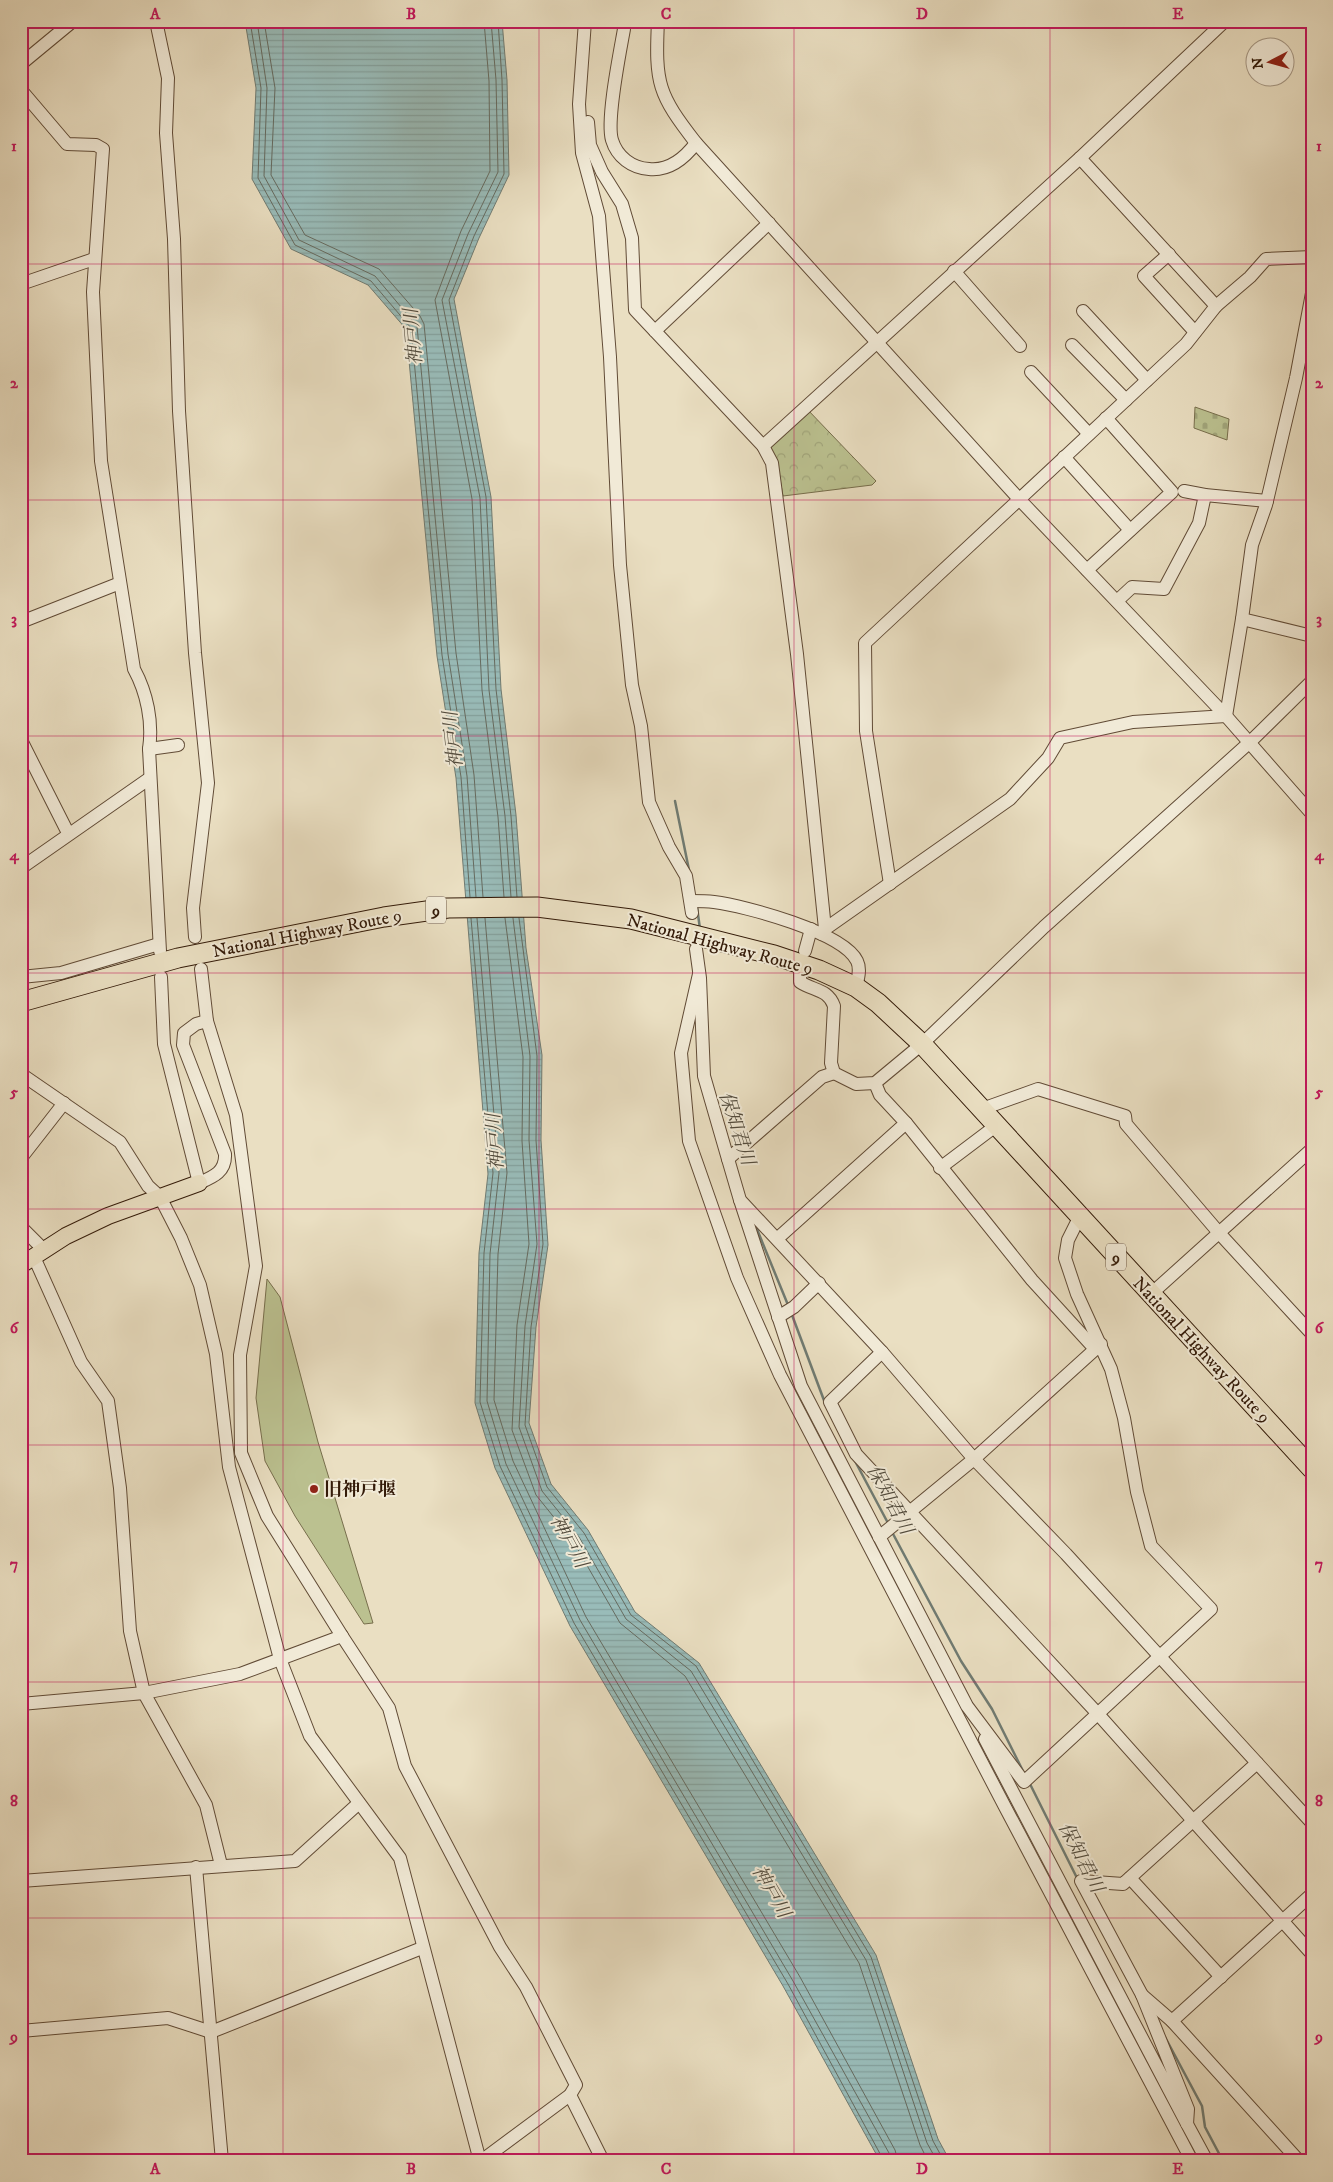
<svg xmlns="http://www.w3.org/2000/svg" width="1333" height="2182" viewBox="0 0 1333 2182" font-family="'IM FELL DW Pica','Noto Serif JP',serif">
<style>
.forest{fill:url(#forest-crowns);stroke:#776e4c}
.cemetery{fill:url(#cemetery-stones);stroke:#776e4c}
.park{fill:#bbc190;stroke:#776e4c}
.water{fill:url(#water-rules);stroke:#707b72}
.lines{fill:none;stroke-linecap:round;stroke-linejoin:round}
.shore{stroke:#666b60;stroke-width:1}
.stream{stroke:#707b72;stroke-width:2.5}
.minor-casing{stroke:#614b36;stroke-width:14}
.major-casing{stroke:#331a08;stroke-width:18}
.highway-casing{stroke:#331a08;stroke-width:21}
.minor{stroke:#f1ead7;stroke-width:12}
.major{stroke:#eadfc2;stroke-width:16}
.highway{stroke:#eadfc2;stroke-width:19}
.grid{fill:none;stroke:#c2185b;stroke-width:1;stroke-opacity:0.55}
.poi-dot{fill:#8f2418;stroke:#f1ead7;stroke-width:2}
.labels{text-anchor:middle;stroke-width:4;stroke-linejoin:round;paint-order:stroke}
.shield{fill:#f1ead7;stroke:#6c5846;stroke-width:1}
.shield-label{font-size:16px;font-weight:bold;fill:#331a08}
.street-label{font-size:18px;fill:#331a08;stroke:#f1ead7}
.poi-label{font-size:18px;font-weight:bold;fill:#331a08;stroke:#f1ead7;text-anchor:start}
.water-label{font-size:19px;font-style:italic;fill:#524b3d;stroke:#f1ead7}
.neatline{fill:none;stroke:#c2185b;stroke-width:2}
.grid-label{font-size:16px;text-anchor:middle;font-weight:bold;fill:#c2185b}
</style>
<defs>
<pattern id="forest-crowns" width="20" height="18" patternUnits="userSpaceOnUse" patternTransform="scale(1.25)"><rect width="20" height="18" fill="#bbc190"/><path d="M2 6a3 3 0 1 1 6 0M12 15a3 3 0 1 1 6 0" fill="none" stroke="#a1a57b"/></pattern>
<pattern id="cemetery-stones" width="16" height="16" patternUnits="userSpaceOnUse" patternTransform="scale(1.25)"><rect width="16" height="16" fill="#bbc190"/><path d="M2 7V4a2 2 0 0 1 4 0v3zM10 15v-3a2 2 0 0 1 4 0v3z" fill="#a1a57b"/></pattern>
<pattern id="water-rules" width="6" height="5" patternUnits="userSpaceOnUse" patternTransform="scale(1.25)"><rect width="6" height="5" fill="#99bcb9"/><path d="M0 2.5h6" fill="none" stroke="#84a19e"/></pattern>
</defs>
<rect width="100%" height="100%" fill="#eadfc2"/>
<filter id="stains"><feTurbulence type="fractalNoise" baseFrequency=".004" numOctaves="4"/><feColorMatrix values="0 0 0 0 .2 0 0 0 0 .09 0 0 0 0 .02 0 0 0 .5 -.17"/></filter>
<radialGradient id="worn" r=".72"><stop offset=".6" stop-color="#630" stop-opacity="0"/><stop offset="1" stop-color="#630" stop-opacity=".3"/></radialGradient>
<path class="forest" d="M807 409 876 481 872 485 783 496 777 462 768 448Z"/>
<path class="cemetery" d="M1195 407 1229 419 1227 440 1194 428Z"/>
<path class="park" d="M267 1279 280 1297 318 1442 373 1623 364 1624 295 1516 265 1461 256 1398Z"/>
<path class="water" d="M245 21H502L507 80 509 175 479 238 454 299 491 497 501 689 516 815 526 948 542 1055 541 1140 548 1245 536 1327 529 1423 551 1484 588 1530 635 1612 699 1663 876 1955 938 2139 950 2161H880L783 1986 570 1626 495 1468 475 1403 479 1253 488 1174 456 778 437 656 406 329 368 285 291 249 252 179 256 88Z"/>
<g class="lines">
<g class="shore">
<path d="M250 21 261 88 258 178 295 245 371 281 411 328 442 655 461 777 470 897"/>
<path d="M257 21 267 88 264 176 299 240 375 276 417 326 448 654 467 776 476 897"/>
<path d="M264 21 275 88 271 175 305 235 379 269 420 316 424 324 456 653 474 775 483 897"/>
<path d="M484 21 489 81 490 171 461 231 435 300 472 499 482 690 498 817 504 897"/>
<path d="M491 21 496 80 498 172 468 234 442 300 480 498 489 690 505 816 511 897"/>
<path d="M498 21 502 80 504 174 474 236 449 300 486 497 496 689 511 816 517 897"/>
<path d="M471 918 493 1173 484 1253 480 1402 500 1466 574 1623 788 1984 884 2161"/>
<path d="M477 918 499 1173 490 1254 487 1401 506 1464 580 1620 793 1981 889 2153 890 2161"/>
<path d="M485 918 507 1173 498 1254 494 1400 513 1461 586 1617 800 1977 895 2150 898 2161"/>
<path d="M505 918 523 1057 522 1141 529 1244 517 1325 512 1430 536 1495 573 1541 620 1623 685 1676 859 1963 920 2145 928 2161"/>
<path d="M513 918 530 1056 529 1140 537 1244 525 1326 519 1427 542 1491 579 1537 626 1619 691 1671 866 1960 927 2143 937 2161"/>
<path d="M519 918 537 1056 536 1140 543 1244 531 1327 525 1425 547 1487 584 1533 631 1615 696 1666 871 1957 933 2141 944 2161"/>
</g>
<g class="stream">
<path d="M675 801 689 870"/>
<path d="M697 907 700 929"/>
<path d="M754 1222 788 1305"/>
<path d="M792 1315 825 1403"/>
<path d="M855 1461 889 1525"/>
<path d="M892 1532 961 1661 992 1709 1024 1773"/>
<path d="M1029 1782 1078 1880"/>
<path d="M1165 2037 1202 2106 1205 2127 1223 2161"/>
</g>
<g class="minor-casing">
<g id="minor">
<path d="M156 21 168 78 166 133 174 239 179 411 195 653 208 783 193 908 195 937"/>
<path d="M585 21 579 104 582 153 599 216 610 357 620 565 632 685 641 726 649 802 669 847 686 876 692 913"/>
<path d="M622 21 624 29C620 52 606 120 612 140 617 157 632 168 649 169 669 171 684 159 696 143"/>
<path d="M658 21C655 84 658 94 696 143L1019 499 1226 716 1312 814"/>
<path d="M21 64 73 21"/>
<path d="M21 90 67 144 96 145 103 149 93 292 101 461 134 669C147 693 153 722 149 749L160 951"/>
<path d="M588 122 590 145 602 172 622 204 632 238 635 310 763 446 772 463 797 654 825 929 822 934"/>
<path d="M1080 158 1216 306"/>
<path d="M1169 254 1144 276 1195 332"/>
<path d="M954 271 1020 346"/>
<path d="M21 284 94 259"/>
<path d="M1083 311 1147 380"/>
<path d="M655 331 769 223"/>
<path d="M1072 345 1126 400"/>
<path d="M1031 372 1089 434"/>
<path d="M763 446 1080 158 1225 21"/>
<path d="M1064 457 1130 530"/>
<path d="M1205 495 1267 501"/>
<path d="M1087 570 1172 492 1106 418"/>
<path d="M1117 601 1132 587 1164 589 1199 523 1205 495 1184 491"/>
<path d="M1242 619 1312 636"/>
<path d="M21 622 120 583"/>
<path d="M21 740 68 833"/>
<path d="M149 749 178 745"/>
<path d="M21 868 150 778"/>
<path d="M890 884 866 731 865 643 1186 344 1216 306 1250 277 1266 259 1312 257"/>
<path d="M691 901C698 901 706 901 714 902 745 906 843 932 857 961 861 969 858 979 856 987"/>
<path d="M825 929 1010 799 1048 758 1060 738 1133 722 1226 716 1242 619 1252 545 1266 505 1296 378 1312 293"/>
<path d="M696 949 700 978 704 1076 728 1159"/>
<path d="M805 951 811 929"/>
<path d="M201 969 207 1021 236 1115 256 1266 240 1355 241 1453 267 1516 342 1636"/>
<path d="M800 972V982C814 991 828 989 834 1006L831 1063 834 1073 856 1084 875 1083 922 1044 1044 927 1250 742 1312 681"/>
<path d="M699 974 681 1053 689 1141 737 1278 780 1375 1004 1805 1192 2161"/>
<path d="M21 977 61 973 159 944"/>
<path d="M161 977 164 1044 199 1183C213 1177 226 1172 225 1154L183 1045 184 1033 196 1024 207 1021"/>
<path d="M834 1073 822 1077 728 1159 740 1200 882 1352 974 1459 1066 1554 1312 1823"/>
<path d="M21 1074 120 1142 148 1186 160 1197 181 1238 200 1285 216 1354 229 1467 280 1659 310 1736 400 1858 480 2161"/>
<path d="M982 1109 1038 1089 1125 1116 1126 1124 1220 1234 1312 1334"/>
<path d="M906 1123 1032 1280 1095 1349"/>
<path d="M21 1158 64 1103"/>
<path d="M940 1168 997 1125"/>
<path d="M740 1200 801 1386 967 1706 1024 1782 1211 1609 1151 1546 1137 1492 1124 1418 1111 1369 1077 1294 1065 1258 1068 1240 1079 1218"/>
<path d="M21 1227 44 1250"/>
<path d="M778 1238 906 1123 880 1095 875 1083"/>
<path d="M34 1257 81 1362 108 1401 120 1488 130 1631 144 1693 206 1805 221 1865"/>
<path d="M1151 1294 1312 1149"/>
<path d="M778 1317 794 1307 819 1283"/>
<path d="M882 1352 830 1402 856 1454 1098 1714 1312 1954"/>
<path d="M879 1537 974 1459 1101 1344"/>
<path d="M21 1704 144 1693 240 1674 342 1636 389 1708 405 1766 500 1947 526 1987 576 2085 570 2095 481 2161"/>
<path d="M985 1739 1187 2124 1188 2109 1142 1995"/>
<path d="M1257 1763 1123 1884 1081 1881 1142 1995 1172 2021 1299 2161"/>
<path d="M196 1867 222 2161"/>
<path d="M1130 1878 1221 1977"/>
<path d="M21 1881 295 1861 359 1803"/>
<path d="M1172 2021 1312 1894"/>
<path d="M21 2031 168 2018 211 2032 422 1948"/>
<path d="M570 2095 603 2161"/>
<path d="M1187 2124 1207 2161"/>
</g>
</g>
<g class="major-casing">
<path id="major" d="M21 1265 66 1236 108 1216 199 1183"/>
</g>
<g class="highway-casing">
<path id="highway" d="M21 1002 178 958 384 917 448 908 537 907 631 919 774 955 819 970 856 987 878 1003 922 1044 1312 1469"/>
</g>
<use href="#minor" class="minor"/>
<use href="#major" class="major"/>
<use href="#highway" class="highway"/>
</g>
<path class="grid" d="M283 21V2161M539 21V2161M794 21V2161M1050 21V2161M21 264H1312M21 500H1312M21 736H1312M21 973H1312M21 1209H1312M21 1445H1312M21 1682H1312M21 1918H1312"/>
<circle class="poi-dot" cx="314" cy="1489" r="5"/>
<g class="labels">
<g class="shield">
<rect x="426" y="896.5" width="20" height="27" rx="4"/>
<rect x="1106" y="1243.5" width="20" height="27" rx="4"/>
</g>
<g class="shield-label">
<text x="436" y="916">9</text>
<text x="1116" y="1263">9</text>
</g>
<g class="street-label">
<text transform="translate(307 933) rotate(-11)" y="6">National Highway Route 9</text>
<text transform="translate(720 944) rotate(15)" y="6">National Highway Route 9</text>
<text transform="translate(1202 1350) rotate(47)" y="6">National Highway Route 9</text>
</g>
<g class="poi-label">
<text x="324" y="1495">旧神戸堰</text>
</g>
<g class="water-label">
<text transform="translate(412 337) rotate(-95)" y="7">神戸川</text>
<text transform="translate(452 740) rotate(-96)" y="7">神戸川</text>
<text transform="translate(738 1128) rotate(72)" y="7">保知君川</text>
<text transform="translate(494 1142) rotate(-94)" y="7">神戸川</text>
<text transform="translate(891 1499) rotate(62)" y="7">保知君川</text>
<text transform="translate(570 1541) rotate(61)" y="7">神戸川</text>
<text transform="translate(1082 1857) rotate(63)" y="7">保知君川</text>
<text transform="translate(772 1891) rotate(60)" y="7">神戸川</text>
</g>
</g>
<rect width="1333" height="2182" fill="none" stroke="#eadfc2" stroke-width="55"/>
<g transform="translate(1270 62) rotate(264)"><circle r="24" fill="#f1ead7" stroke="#a59784"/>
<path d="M0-4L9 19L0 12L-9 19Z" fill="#8f2418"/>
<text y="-8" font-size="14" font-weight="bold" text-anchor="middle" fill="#331a08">N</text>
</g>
<rect x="28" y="28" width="1278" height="2126" class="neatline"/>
<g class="grid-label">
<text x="155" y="19">A</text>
<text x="411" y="19">B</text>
<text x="666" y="19">C</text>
<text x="922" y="19">D</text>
<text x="1178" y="19">E</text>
<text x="14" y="151">1</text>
<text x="1319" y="151">1</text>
<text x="14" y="388">2</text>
<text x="1319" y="388">2</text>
<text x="14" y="624">3</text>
<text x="1319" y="624">3</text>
<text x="14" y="860">4</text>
<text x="1319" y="860">4</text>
<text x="14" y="1097">5</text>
<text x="1319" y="1097">5</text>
<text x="14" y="1333">6</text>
<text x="1319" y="1333">6</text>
<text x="14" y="1569">7</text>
<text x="1319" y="1569">7</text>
<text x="14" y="1806">8</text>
<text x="1319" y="1806">8</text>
<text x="14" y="2042">9</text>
<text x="1319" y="2042">9</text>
<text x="155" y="2174">A</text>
<text x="411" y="2174">B</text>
<text x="666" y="2174">C</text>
<text x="922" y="2174">D</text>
<text x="1178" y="2174">E</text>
</g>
<rect width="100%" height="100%" filter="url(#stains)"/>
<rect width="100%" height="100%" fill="url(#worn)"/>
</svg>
